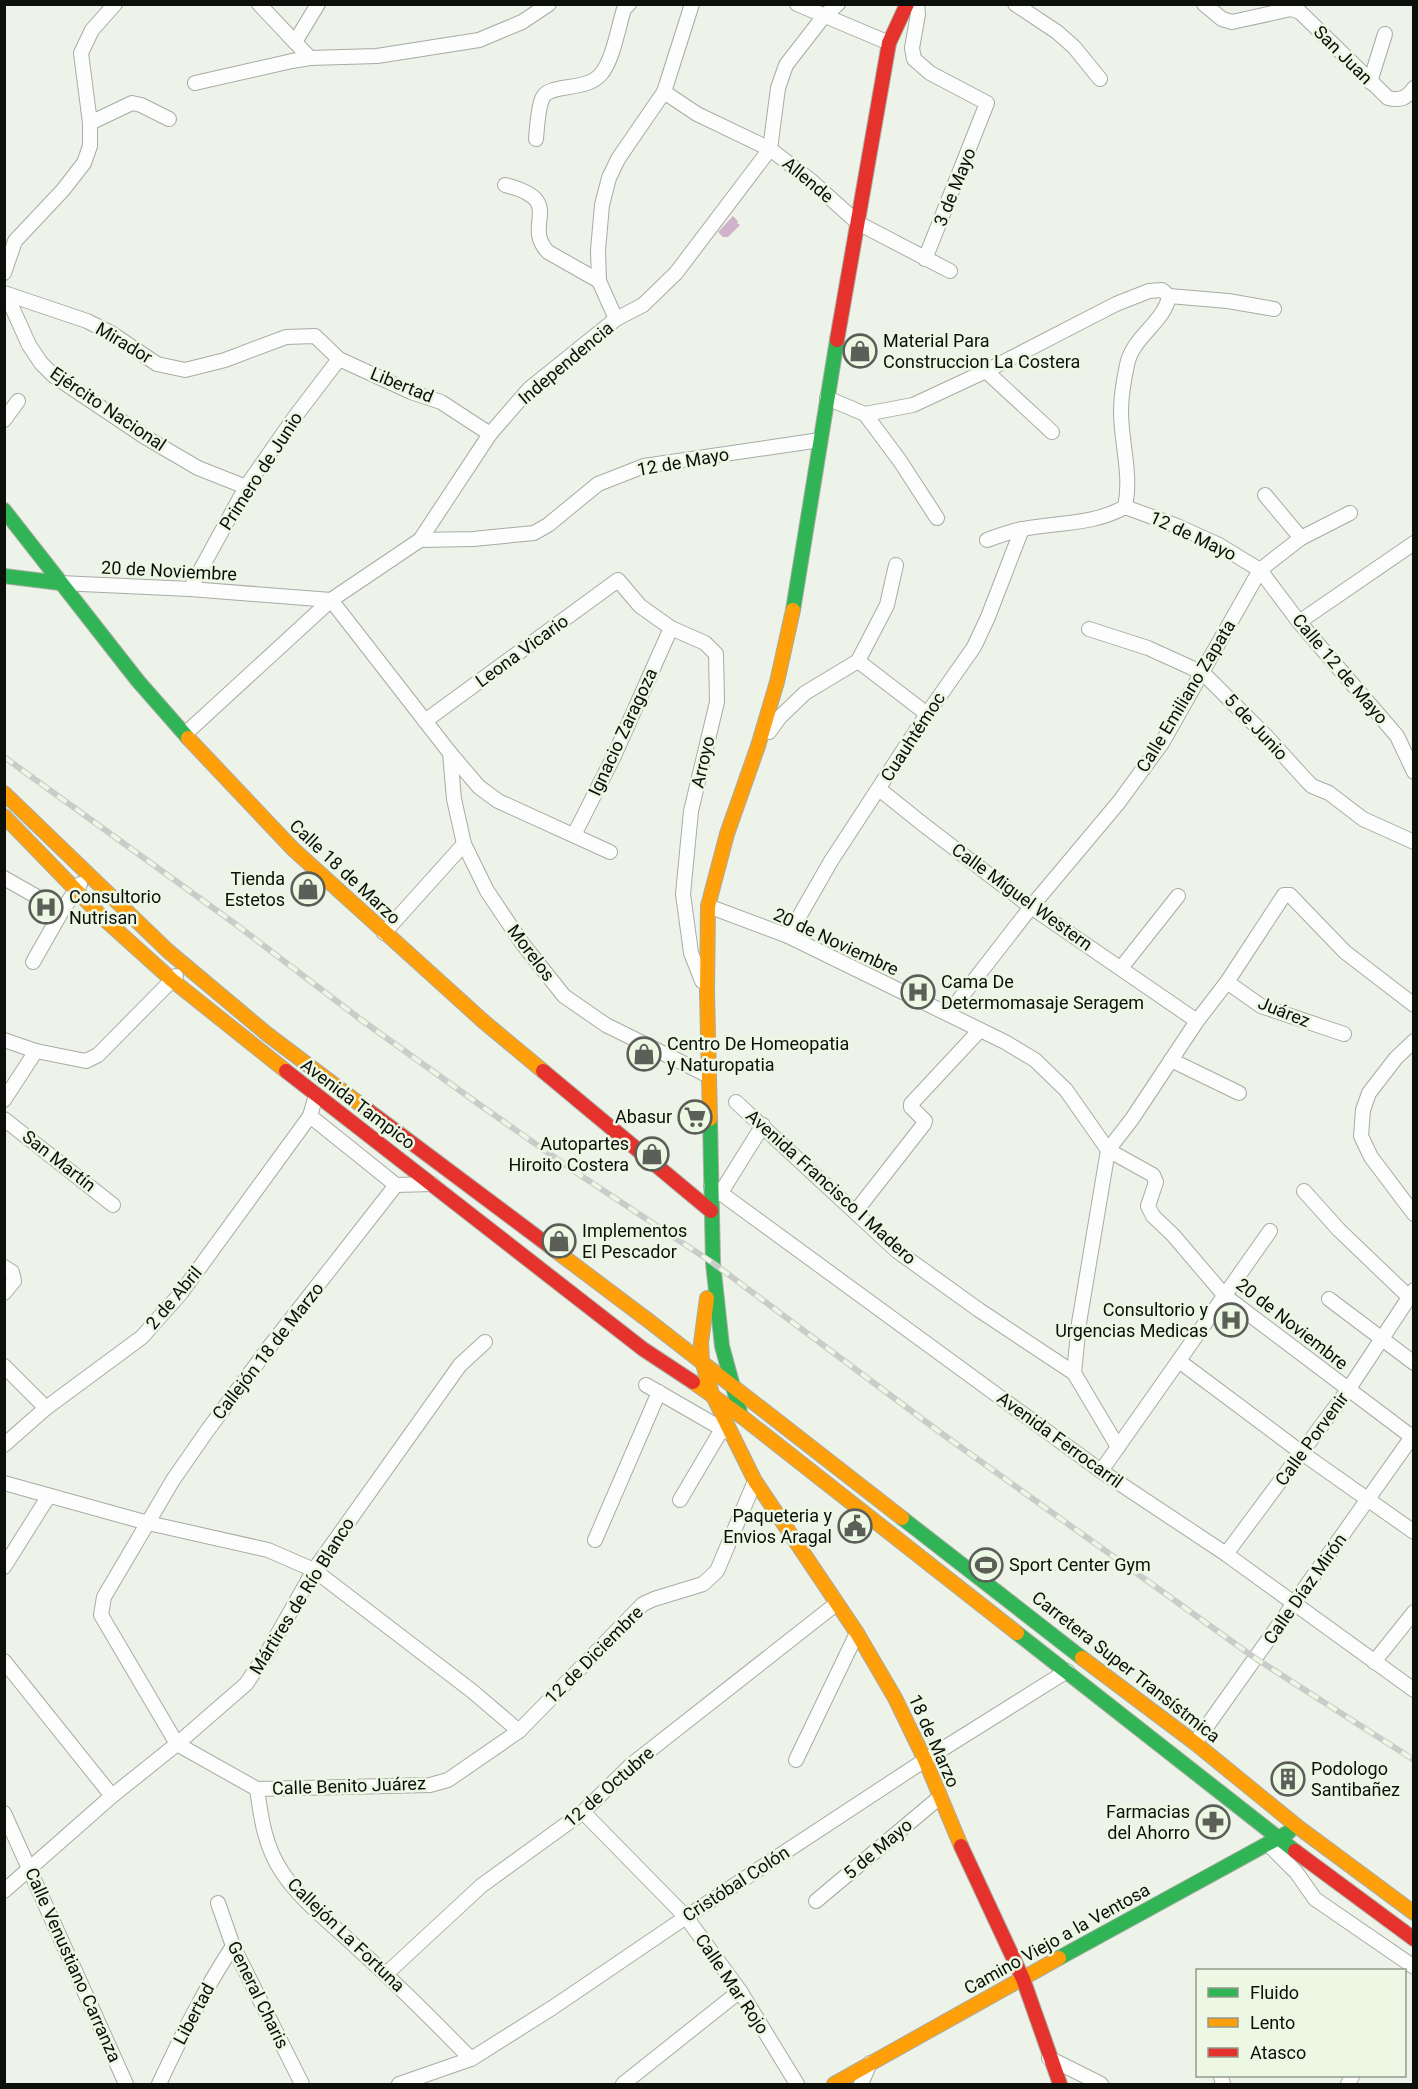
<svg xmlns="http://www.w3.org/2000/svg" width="1418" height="2089" viewBox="0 0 1418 2089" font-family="Roboto,sans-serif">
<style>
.water{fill:#d0b2cc}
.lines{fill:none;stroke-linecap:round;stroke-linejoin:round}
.street-casing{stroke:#a8aca4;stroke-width:16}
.fast-casing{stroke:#a8aca4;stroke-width:16}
.slow-casing{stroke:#a8aca4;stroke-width:16}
.jam-casing{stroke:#a8aca4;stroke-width:16}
.street{stroke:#fcfdfc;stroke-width:14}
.fast{stroke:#30b455;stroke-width:14}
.slow{stroke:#ff9f0a;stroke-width:14}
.jam{stroke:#e5322d;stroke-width:14}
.rail-casing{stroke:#caccc9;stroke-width:6}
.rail{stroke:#ecf7e4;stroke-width:4;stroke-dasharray:11;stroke-linecap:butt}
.labels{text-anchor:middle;stroke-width:5;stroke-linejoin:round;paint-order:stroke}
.street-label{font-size:18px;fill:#0d100a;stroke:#ecf7e4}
.poi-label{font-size:18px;fill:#0d100a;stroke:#ecf7e4;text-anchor:start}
</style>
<rect width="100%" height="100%" fill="#edf3e8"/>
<path class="water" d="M733 216 738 221 737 223 740 225 728 237H723L718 232Z"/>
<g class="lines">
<g class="street-casing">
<g id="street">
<path d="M259 4 310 58 377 56 479 40 522 22 549 4"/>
<path d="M797 4 889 43"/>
<path d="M917 4 918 14 912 48 914 59 930 73 987 103 925 259"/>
<path d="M1015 4 1057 32 1074 47 1100 79"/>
<path d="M1204 4 1222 19 1232 22 1291 9 1300 12 1388 98C1400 101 1407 98 1414 88"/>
<path d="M295 42 318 4"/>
<path d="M1370 82 1385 34"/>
<path d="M195 83 292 61 310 58"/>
<path d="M664 92 697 114 770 149 809 179 858 223 950 271"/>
<path d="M90 123 132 103 141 105 169 119"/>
<path d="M536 139C537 128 538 106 543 97 551 83 586 92 601 74 613 60 618 28 624 9L629 4"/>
<path d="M505 185C568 201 521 224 548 252L599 281"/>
<path d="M4 273 15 241 63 190 84 163 90 146V123L81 53 92 30 115 4"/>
<path d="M4 293 87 321 111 333 157 364 185 370 225 360 286 337 315 336 339 359 411 392 441 402 490 434"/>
<path d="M6 294 29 345 41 363 54 376 145 437 198 468 246 487"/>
<path d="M1169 296 1228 301 1274 309"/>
<path d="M616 319 599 281 598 250 602 205 609 178 618 159 664 92 692 4"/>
<path d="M986 371 1052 432"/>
<path d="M827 398 865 414 913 405 986 371 1116 304 1149 291 1162 290 1169 296"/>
<path d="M865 414 900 461 937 518"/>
<path d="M4 420 18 401"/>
<path d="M1265 495 1301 538"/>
<path d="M1125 507 1177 526 1219 545 1260 570 1299 622 1397 736 1414 772"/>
<path d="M420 540 473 539 534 533 548 525 598 484 644 466 820 440"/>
<path d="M987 540C998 536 1011 531 1023 529 1058 522 1093 525 1125 507 1132 475 1121 443 1121 411 1121 396 1124 379 1127 365 1132 337 1165 322 1169 296"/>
<path d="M60 583 190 589 331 600 450 753 479 787 498 801 610 852"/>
<path d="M190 589 246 487 294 418 339 359"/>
<path d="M1299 622 1414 543"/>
<path d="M1089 629 1148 648 1203 673 1267 737 1306 780 1312 786 1329 793 1363 819 1414 842"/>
<path d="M858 661 927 714"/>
<path d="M425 721 618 580 640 606 671 628 705 643 716 654 717 702 691 811 683 894 691 953 702 981"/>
<path d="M769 732 780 717 805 693 858 661 887 605 896 565"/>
<path d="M185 734 331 600 420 540 490 434 529 389 616 319 643 305 676 273 770 149 778 88 786 65 824 16 838 4"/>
<path d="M450 753 454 799 464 844 487 891 522 943 564 996 606 1025 709 1076"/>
<path d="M879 789 924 825 1031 907 1197 1021"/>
<path d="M574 835 614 756 671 628"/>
<path d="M4 878 62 911"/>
<path d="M708 906 788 936 1005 1042 1035 1060 1066 1090 1108 1150 1153 1175 1156 1182 1148 1206 1153 1216 1173 1235 1225 1296 1412 1437"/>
<path d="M384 933 464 844"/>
<path d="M788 936 831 861 927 714 974 647 988 617 1022 529"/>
<path d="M33 962 62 911 80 884"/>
<path d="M1121 968 1178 896"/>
<path d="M1227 982 1261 1006 1344 1034"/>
<path d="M948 1014 1031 907 1119 802 1162 743 1260 570 1301 538 1350 513"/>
<path d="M4 1040 36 1051 86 1061 98 1055 176 976"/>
<path d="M1414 1041 1396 1058 1369 1093 1363 1110 1361 1136 1371 1157 1414 1214"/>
<path d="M1171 1060 1239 1093"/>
<path d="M316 1095 310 1116 396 1185 432 1184"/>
<path d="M4 1100 36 1051"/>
<path d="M736 1102 897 1251 979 1310 1074 1373 1118 1447"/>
<path d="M4 1119 113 1205"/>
<path d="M396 1185 270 1346 207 1431 173 1480 104 1597 101 1615 177 1744 257 1789 430 1785 448 1780 519 1731 643 1604 654 1599 703 1584 717 1571 755 1481"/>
<path d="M711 1186 1101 1471 1226 1554 1414 1690"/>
<path d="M1304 1191 1339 1230 1409 1297"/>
<path d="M720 1194 763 1125"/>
<path d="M856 1211 924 1124 925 1121 911 1107V1104L980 1030"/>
<path d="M4 1267 12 1272 14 1281 4 1293"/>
<path d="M1329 1299 1414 1363"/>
<path d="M1179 1361 1302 1453 1414 1532"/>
<path d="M4 1366 46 1408"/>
<path d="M1074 1373 1079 1323 1108 1150 1132 1119 1197 1021 1227 982 1284 895H1290L1345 952 1414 1005"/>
<path d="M646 1385 731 1434"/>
<path d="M4 1445 46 1408 142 1337 181 1293 310 1116"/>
<path d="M1101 1471 1270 1231"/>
<path d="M4 1483 148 1523 268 1550 314 1570 472 1691 519 1731"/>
<path d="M680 1500 722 1429"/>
<path d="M595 1540 659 1392"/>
<path d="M1226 1554 1348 1390 1414 1290"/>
<path d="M4 1567 48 1497"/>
<path d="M4 1661 112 1796"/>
<path d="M1374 1662 1414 1612"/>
<path d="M1195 1743 1414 1434"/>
<path d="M796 1760 857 1633"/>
<path d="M257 1789C261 1818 265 1847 282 1872 301 1901 331 1923 356 1947 396 1983 434 2021 471 2059"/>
<path d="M583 1812 686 1917 740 1991 797 2084"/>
<path d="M4 1813 126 2084"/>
<path d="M1268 1844 1296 1872 1315 1899 1414 1967"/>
<path d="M4 1891 112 1796 177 1744 246 1684 267 1653 314 1570 460 1365 485 1342"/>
<path d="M816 1901 940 1797"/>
<path d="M218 1903 233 1946 302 2084"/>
<path d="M386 1974 481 1886 583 1812 631 1765 836 1604"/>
<path d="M1049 2058 1101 2084"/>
<path d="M1221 2076 1223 2084"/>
<path d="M159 2084C181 2037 204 1990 233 1946"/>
<path d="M399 2084 471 2059 552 2008 686 1917 925 1760 1067 1671"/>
<path d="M623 2084 740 1991"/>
<path d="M861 2084 870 2063"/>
<path d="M1348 2084 1352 2076"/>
</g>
</g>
<g class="fast-casing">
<g id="fast">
<path d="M4 510 138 681 188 738"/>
<path d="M4 576 60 583"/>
<path d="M793 610 837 340"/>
<path d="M710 1119 713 1263 722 1346 741 1416"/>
<path d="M902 1518 1082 1658"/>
<path d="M1017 1633 1295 1851"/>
<path d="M1059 1958 1289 1832"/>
</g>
</g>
<g class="slow-casing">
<g id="slow">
<path d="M188 738 293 849 483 1021 543 1071"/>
<path d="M4 793 168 951 267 1034 369 1111"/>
<path d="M4 816 102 917 172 980 286 1071"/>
<path d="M710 1119 707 992 708 906 727 834 758 746 777 682 793 610"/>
<path d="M552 1248 649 1321 902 1518"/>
<path d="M707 1298 701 1343 702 1361 712 1394"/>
<path d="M693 1382 741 1416 1017 1633"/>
<path d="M712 1394 755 1481 857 1633 895 1698 925 1760 961 1846"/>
<path d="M1082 1658 1195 1743 1298 1827 1414 1913"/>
<path d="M834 2084 1059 1958"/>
</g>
</g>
<g class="jam-casing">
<g id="jam">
<path d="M837 340 889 43 907 4"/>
<path d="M286 1071 643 1349 693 1382"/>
<path d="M543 1071 711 1211"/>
<path d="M369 1111 552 1248"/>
<path d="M961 1846 1023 1979 1060 2084"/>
<path d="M1295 1851 1414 1939"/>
</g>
</g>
<use href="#street" class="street"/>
<use href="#fast" class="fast"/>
<use href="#slow" class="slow"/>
<use href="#jam" class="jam"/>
<g class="rail-casing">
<path id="rail" d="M4 757 234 923 360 1019 480 1105 577 1173 713 1263 941 1433 1255 1658 1414 1760"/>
</g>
<use href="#rail" class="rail"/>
</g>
<defs>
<g id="shop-ring" transform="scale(1.725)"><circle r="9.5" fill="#ecf7e4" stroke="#5b5f58" stroke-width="1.5"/><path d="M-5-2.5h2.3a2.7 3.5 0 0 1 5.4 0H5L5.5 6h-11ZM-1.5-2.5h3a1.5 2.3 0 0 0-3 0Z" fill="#5b5f58"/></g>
<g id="hospital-ring" transform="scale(1.725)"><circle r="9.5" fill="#ecf7e4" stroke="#5b5f58" stroke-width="1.5"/><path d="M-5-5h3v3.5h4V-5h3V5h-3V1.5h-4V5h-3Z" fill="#5b5f58"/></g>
<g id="supermarket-ring" transform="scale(1.725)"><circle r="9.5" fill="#ecf7e4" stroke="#5b5f58" stroke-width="1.5"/><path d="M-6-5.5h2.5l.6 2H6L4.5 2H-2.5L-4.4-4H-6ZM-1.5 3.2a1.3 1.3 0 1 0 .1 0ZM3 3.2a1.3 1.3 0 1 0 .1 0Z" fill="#5b5f58"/></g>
<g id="civic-ring" transform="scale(1.725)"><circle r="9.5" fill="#ecf7e4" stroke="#5b5f58" stroke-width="1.5"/><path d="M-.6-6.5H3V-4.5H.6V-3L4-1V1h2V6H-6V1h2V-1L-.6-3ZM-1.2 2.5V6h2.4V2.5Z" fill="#5b5f58"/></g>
<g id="stadium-ring" transform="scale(1.725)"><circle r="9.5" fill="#ecf7e4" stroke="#5b5f58" stroke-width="1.5"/><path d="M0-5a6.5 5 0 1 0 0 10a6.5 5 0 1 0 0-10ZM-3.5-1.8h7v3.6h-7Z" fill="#5b5f58"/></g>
<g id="building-ring" transform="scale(1.725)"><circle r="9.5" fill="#ecf7e4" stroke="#5b5f58" stroke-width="1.5"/><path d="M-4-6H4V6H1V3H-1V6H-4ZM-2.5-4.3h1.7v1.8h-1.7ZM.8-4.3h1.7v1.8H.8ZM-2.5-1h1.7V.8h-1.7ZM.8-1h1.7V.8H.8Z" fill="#5b5f58"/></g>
<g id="pharmacy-ring" transform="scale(1.725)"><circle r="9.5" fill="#ecf7e4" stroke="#5b5f58" stroke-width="1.5"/><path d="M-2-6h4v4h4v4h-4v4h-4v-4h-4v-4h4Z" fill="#5b5f58"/></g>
</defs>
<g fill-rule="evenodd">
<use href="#shop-ring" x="860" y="351"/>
<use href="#shop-ring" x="308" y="889"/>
<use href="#hospital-ring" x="46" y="907"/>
<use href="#hospital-ring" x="918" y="992"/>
<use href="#shop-ring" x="644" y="1054"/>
<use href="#supermarket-ring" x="695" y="1117"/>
<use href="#shop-ring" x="652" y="1154"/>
<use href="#shop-ring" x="559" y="1241"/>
<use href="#hospital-ring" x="1231" y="1320"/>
<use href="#civic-ring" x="855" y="1526"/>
<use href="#stadium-ring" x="986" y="1565"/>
<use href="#building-ring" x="1288" y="1779"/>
<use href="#pharmacy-ring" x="1213" y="1822"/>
</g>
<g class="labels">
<g class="street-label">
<text transform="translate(1343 55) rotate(45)" y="6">San Juan</text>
<text transform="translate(808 180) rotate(40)" y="6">Allende</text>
<text transform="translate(955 187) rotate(-68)" y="6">3 de Mayo</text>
<text transform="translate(124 343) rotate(31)" y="6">Mirador</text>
<text transform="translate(566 363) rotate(-40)" y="6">Independencia</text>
<text transform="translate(402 385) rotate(22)" y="6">Libertad</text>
<text transform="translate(108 409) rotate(34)" y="6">Ejército Nacional</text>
<text transform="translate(683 462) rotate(-10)" y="6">12 de Mayo</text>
<text transform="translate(261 471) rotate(-57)" y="6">Primero de Junio</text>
<text transform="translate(1193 536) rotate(25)" y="6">12 de Mayo</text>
<text transform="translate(169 571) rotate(3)" y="6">20 de Noviembre</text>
<text transform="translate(522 651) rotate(-36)" y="6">Leona Vicario</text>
<text transform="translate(1340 669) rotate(50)" y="6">Calle 12 de Mayo</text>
<text transform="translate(1186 696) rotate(-59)" y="6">Calle Emiliano Zapata</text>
<text transform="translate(1256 727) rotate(47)" y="6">5 de Junio</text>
<text transform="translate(623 732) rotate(-65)" y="6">Ignacio Zaragoza</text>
<text transform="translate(913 737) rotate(-57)" y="6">Cuauhtémoc</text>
<text transform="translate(703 762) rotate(-77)" y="6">Arroyo</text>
<text transform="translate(345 872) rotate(43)" y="6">Calle 18 de Marzo</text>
<text transform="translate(1022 897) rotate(36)" y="6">Calle Miguel Western</text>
<text transform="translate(836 942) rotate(25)" y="6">20 de Noviembre</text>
<text transform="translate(531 953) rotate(53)" y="6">Morelos</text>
<text transform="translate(1284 1012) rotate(22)" y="6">Juárez</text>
<text transform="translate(358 1104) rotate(37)" y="6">Avenida Tampico</text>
<text transform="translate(59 1161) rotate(38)" y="6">San Martín</text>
<text transform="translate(831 1187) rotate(42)" y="6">Avenida Francisco I Madero</text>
<text transform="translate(174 1298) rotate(-50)" y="6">2 de Abril</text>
<text transform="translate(1292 1324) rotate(38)" y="6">20 de Noviembre</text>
<text transform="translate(268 1351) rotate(-52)" y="6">Callejón 18 de Marzo</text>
<text transform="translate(1312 1439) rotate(-54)" y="6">Calle Porvenir</text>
<text transform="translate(1060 1440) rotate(36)" y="6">Avenida Ferrocarril</text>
<text transform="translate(1305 1589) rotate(-55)" y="6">Calle Díaz Mirón</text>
<text transform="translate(302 1596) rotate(-58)" y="6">Mártires de Río Blanco</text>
<text transform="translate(594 1655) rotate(-45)" y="6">12 de Diciembre</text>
<text transform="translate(1126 1667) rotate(38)" y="6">Carretera Super Transístmica</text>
<text transform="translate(934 1741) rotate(66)" y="6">18 de Marzo</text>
<text transform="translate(349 1786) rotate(-2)" y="6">Calle Benito Juárez</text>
<text transform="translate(609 1787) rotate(-41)" y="6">12 de Octubre</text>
<text transform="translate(878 1849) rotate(-40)" y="6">5 de Mayo</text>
<text transform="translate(736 1884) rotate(-33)" y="6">Cristóbal Colón</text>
<text transform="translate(346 1935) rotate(44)" y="6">Callejón La Fortuna</text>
<text transform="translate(1057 1939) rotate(-29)" y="6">Camino Viejo a la Ventosa</text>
<text transform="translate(73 1965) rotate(66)" y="6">Calle Venustiano Carranza</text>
<text transform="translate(732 1984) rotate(56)" y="6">Calle Mar Rojo</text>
<text transform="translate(258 1995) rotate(64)" y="6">General Charis</text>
<text transform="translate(194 2014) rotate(-62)" y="6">Libertad</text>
</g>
<g class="poi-label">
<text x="883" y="347">Material Para<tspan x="883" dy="21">Construccion La Costera</tspan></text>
<text x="285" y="885" text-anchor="end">Tienda<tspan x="285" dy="21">Estetos</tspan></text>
<text x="69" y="903">Consultorio<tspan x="69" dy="21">Nutrisan</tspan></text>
<text x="941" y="988">Cama De<tspan x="941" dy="21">Determomasaje Seragem</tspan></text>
<text x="667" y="1050">Centro De Homeopatia<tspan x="667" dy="21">y Naturopatia</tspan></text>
<text x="672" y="1123" text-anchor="end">Abasur</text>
<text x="629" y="1150" text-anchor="end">Autopartes<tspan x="629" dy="21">Hiroito Costera</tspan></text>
<text x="582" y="1237">Implementos<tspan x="582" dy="21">El Pescador</tspan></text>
<text x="1208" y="1316" text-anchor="end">Consultorio y<tspan x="1208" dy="21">Urgencias Medicas</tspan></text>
<text x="832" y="1522" text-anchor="end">Paqueteria y<tspan x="832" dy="21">Envios Aragal</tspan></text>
<text x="1009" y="1571">Sport Center Gym</text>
<text x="1311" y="1775">Podologo<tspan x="1311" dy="21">Santibañez</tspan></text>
<text x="1190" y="1818" text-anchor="end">Farmacias<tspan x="1190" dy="21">del Ahorro</tspan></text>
</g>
</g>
<rect width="1418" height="2089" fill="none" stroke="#0d100a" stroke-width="12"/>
<rect x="1196" y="1969" width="210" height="108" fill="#ecf7e4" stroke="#939b8d" stroke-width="1.5"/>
<rect x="1208" y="1988" width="30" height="9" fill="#30b455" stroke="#939b8d" stroke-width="1.5"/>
<text x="1250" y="1999" font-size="18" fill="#0d100a">Fluido</text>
<rect x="1208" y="2018" width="30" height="9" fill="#ff9f0a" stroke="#939b8d" stroke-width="1.5"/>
<text x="1250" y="2029" font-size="18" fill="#0d100a">Lento</text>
<rect x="1208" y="2048" width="30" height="9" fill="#e5322d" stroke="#939b8d" stroke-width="1.5"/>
<text x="1250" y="2059" font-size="18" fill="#0d100a">Atasco</text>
</svg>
